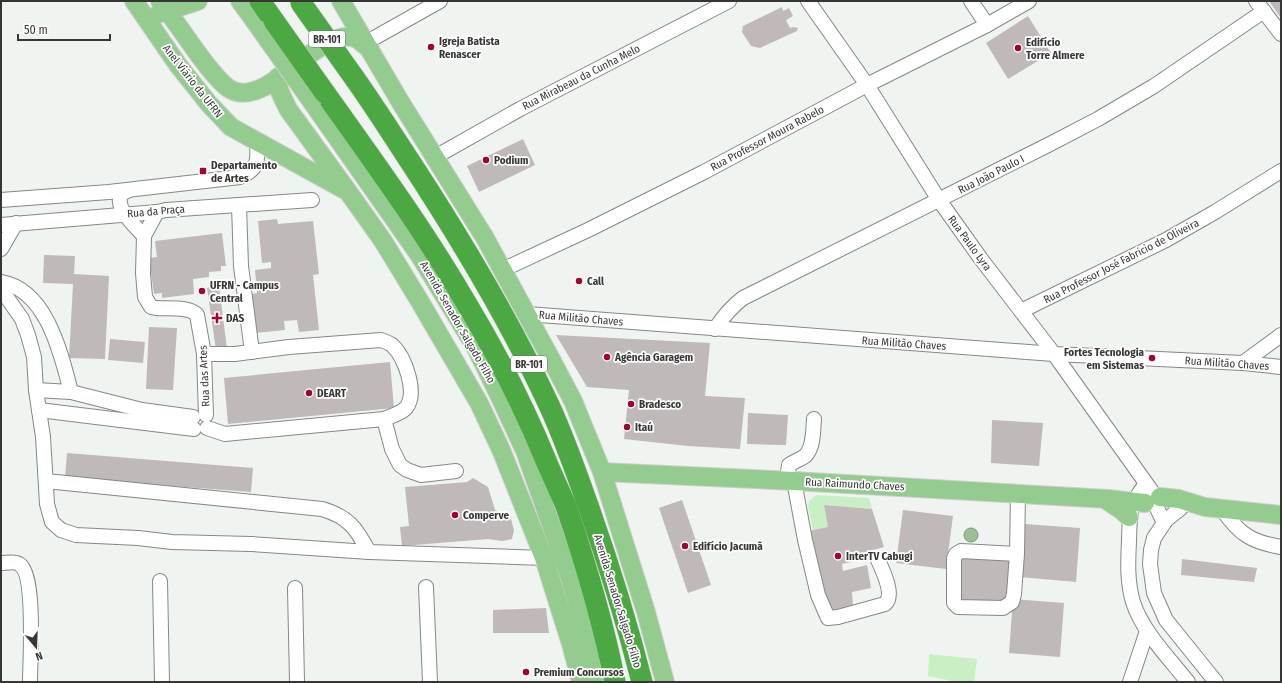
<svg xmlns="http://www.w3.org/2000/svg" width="1282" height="683" viewBox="0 0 1282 683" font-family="'Fira Sans Condensed',sans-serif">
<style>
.green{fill:#c9efc4}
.water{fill:#98c093;stroke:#7b9777}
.building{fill:#bfb9b9}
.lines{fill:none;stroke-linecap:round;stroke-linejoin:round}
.minor-casing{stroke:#848884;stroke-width:16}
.major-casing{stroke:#cfcfcf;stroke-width:20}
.highway-casing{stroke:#cfcfcf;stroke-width:22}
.minor{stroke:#fff;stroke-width:14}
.major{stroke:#94cb8e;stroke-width:18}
.highway{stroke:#4ca843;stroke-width:21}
.major-bridge-casing{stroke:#cfcfcf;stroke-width:20;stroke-linecap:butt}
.highway-bridge-casing{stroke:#cfcfcf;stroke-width:22;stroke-linecap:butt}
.major-bridge{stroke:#94cb8e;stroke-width:18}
.highway-bridge{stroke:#4ca843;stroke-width:21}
.poi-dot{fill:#a3042f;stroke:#fff;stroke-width:1.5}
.labels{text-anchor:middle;stroke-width:3.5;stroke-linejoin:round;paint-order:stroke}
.shield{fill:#fff;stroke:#727372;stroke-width:1}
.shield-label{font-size:10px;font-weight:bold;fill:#363735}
.poi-label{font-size:11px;font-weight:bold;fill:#363735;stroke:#fff;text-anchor:start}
.street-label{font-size:11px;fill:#363735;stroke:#fff}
</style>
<rect width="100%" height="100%" fill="#f0f4f0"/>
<g class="green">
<path d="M816 495 869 498 872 509 824 505 828 527 813 530 808 507 809 501Z"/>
<path d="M929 654 977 659 974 682H957L928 676Z"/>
</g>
<circle class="water" cx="971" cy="535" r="7"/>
<g class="building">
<path d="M1269 1H1281V18Z"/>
<path d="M782 7 783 11 789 8 793 16 786 20 790 28 793 27 798 28 797 31 760 48 751 46 742 32 743 26Z"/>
<path d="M1028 16 1051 53 1008 79 986 43Z"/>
<path d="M523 139 535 165 479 192 467 166Z"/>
<path d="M277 219 278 224 313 221 319 274 313 275 319 330 299 332 297 320 284 321 285 330 255 333 251 294 257 293 255 270 271 268V262L262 263 258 221Z"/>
<path d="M222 233 226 266H221V271L209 272V277L193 279 194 294 162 298V293L154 294 149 258 157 257 155 241Z"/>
<path d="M44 255 75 256 74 274 109 276 105 359 69 358 73 284 43 283Z"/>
<path d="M219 286 227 349 216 350 207 288Z"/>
<path d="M149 327 177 328 173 390 146 389Z"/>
<path d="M556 335 710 343 705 396 745 398 740 449 688 446 624 439 629 390 587 387Z"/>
<path d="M110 339 145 342 143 363 108 360Z"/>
<path d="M390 362 394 408 228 424 224 378Z"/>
<path d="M748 413 788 415 786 445 747 444Z"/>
<path d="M992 420 1043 423 1039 466 991 463Z"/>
<path d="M67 453 253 468 251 492 65 478Z"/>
<path d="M473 478 488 487 495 510 511 519 514 530 512 539 502 541 488 539 402 546 400 527 409 526 405 487 467 482Z"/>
<path d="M682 500 711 585 688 593 659 508Z"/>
<path d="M824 505 872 509 884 547 862 553 861 560 842 564 843 571 867 565 871 588 852 592 853 606 829 612 808 531 828 527Z"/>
<path d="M903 510 953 516 946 569 896 563Z"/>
<path d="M1025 524 1080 528 1076 582 1020 577Z"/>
<path d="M962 556 1013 561 1008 603 959 605Z"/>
<path d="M1182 559 1257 568 1254 582 1181 575Z"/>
<path d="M1013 599 1064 603 1060 657 1009 653Z"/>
<path d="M546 608 549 633H493V610Z"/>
</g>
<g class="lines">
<g class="minor-casing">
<g id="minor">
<path d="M808 1 867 85 939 200 981 259 1054 354 1153 493"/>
<path d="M971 1 987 25"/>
<path d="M1256 1 1281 34"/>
<path d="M367 42 440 1"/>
<path d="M435 157 520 109 729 1"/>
<path d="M129 190C125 192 120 194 120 198 117 210 137 228 144 236"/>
<path d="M1 200 109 192 240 177C259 169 258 160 257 141"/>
<path d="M239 205 241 266 252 352"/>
<path d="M157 212 144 236 143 273 145 297 151 307 156 308C167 309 190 306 197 315L204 354 206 415"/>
<path d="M1 225 157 212 166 210 312 200"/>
<path d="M1 249 16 223"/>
<path d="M502 270 588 230 704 172 867 85 987 25 1029 1"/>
<path d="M1 282C47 290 61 354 71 392"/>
<path d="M1 289 22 319 28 335 34 357 36 390 43 437 47 504 52 522 61 530 76 535 138 538 172 542 251 544 369 552 544 558"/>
<path d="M1021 311 1166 240 1215 212 1281 171"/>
<path d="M527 314 1054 354 1243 363 1281 367"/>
<path d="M715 329C723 317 731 307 743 298L1048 145 1098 119 1154 86 1264 11"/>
<path d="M204 354H235L289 347 381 340C384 341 389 343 392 345 405 357 418 393 406 408 400 414 391 416 384 419L225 434 207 428"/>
<path d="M1243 363 1281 335"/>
<path d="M36 390 71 392 142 410 193 417"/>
<path d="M39 410 194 429"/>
<path d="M384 419 392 449 400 465 407 470 421 475 456 471"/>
<path d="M787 480 789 465C794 461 800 460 805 456 814 448 813 430 814 419"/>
<path d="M46 481 322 509C349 517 356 528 369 552"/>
<path d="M794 481 805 540 818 595 828 618 838 617 885 604C895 595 883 571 878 560"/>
<path d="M1145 485C1128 507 1130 514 1129 541 1128 562 1127 582 1133 602 1142 631 1169 658 1188 682"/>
<path d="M1157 508 1164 523"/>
<path d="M1181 508 1166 520 1154 538 1151 550 1150 564 1154 593 1166 620 1216 682"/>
<path d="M1222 509C1239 534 1251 542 1281 547"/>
<path d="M1017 554 961 551 956 554 954 558V603L958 607 1003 608 1012 602 1014 594 1017 554 1018 494"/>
<path d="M1 563C6 563 15 561 19 564 36 573 30 661 30 682"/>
<path d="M160 581 162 682"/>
<path d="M426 587 430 682"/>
<path d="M295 588 297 682"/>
<path d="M1130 682 1147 631"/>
</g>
</g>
<g class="major-casing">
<g id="major">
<path d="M134 1 178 65 209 104 231 127 343 189"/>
<path d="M160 1C172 17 184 34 196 51 205 63 215 78 228 88 265 114 320 25 355 38 360 40 365 46 370 49"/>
<path d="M240 1 261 30"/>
<path d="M341 1 401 103 485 238 551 359 573 401 602 472 646 612 665 682"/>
<path d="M158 14 198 1"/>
<path d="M278 77 279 90 288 109 349 193 383 241 419 300 479 403 502 452 544 558 571 644 581 682"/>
<path d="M312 102 420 256 476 348 499 395 525 451 570 578 586 634 594 682"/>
<path d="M602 472 794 481 1108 499 1145 503"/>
<path d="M1160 497 1179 499 1205 507 1281 515"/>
<path d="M1106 500 1121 510 1129 517"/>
</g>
</g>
<g class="highway-casing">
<g id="highway">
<path d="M260 1 274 21"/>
<path d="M353 76C373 104 392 134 411 163 462 241 510 321 549 405 563 435 574 466 585 497 607 558 626 619 642 682"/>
<path d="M325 93C375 163 425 232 468 306 498 356 525 409 547 463 553 477 560 492 566 506 586 564 603 622 615 682"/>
</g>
</g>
<use href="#minor" class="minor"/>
<use href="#major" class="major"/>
<use href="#highway" class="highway"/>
<g class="major-bridge-casing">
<path id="major-bridge" d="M261 30 312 102"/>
</g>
<g class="highway-bridge-casing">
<g id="highway-bridge">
<path d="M301 3 353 76"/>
<path d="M274 21 325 93"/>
</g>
</g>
<use href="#major-bridge" class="major-bridge"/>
<use href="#highway-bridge" class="highway-bridge"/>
</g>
<g class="poi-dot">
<circle cx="431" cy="47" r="4"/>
<circle cx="1018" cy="48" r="4"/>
<circle cx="486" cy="160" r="4"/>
<rect x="199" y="167" width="8" height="8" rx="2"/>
<circle cx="579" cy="281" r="4"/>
<circle cx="202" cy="291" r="4"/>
<path d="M215 312h4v4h4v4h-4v4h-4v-4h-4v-4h4z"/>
<circle cx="607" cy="357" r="4"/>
<circle cx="1152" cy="358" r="4"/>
<circle cx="309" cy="393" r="4"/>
<circle cx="631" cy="404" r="4"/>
<circle cx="627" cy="427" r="4"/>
<circle cx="455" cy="515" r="4"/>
<circle cx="685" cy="546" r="4"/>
<circle cx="838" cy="556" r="4"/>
<circle cx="526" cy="672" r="4"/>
</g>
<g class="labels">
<g class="shield">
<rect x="309" y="31" width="36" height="16" rx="3"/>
<rect x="511" y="356" width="36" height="16" rx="3"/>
</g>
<g class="shield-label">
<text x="327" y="43">BR-101</text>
<text x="529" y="368">BR-101</text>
</g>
<g class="poi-label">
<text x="439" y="45">Igreja Batista<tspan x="439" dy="13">Renascer</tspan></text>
<text x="1026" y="46">Edifício<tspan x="1026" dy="13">Torre Almere</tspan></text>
<text x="494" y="164">Podium</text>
<text x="211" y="169">Departamento<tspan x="211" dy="13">de Artes</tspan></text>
<text x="587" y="285">Call</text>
<text x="210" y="289">UFRN - Campus<tspan x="210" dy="13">Central</tspan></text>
<text x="226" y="322">DAS</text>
<text x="1144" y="356" text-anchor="end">Fortes Tecnologia<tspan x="1144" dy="13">em Sistemas</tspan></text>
<text x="615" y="361">Agência Garagem</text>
<text x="317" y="397">DEART</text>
<text x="639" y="408">Bradesco</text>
<text x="635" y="431">Itaú</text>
<text x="463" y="519">Comperve</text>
<text x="693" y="550">Edifício Jacumã</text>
<text x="846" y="560">InterTV Cabugi</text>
<text x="534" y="676">Premium Concursos</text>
</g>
<g class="street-label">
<text transform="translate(581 77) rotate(-27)" y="4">Rua Mirabeau da Cunha Melo</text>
<text transform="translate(193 81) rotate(52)" y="4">Anel Viário da UFRN</text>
<text transform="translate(767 138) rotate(-28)" y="4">Rua Professor Moura Rabelo</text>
<text transform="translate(991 174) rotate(-27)" y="4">Rua João Paulo I</text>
<text transform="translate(156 211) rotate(-5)" y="4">Rua da Praça</text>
<text transform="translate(970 243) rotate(54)" y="4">Rua Paulo Lyra</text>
<text transform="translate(1121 261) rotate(-27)" y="4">Rua Professor José Fabricio de Oliveira</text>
<text transform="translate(581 318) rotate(5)" y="4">Rua Militão Chaves</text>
<text transform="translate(458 322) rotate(60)" y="4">Avenida Senador Salgado Filho</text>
<text transform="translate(904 343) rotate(4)" y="4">Rua Militão Chaves</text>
<text transform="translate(1227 363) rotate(4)" y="4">Rua Militão Chaves</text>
<text transform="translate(204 376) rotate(-93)" y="4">Rua das Artes</text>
<text transform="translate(855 484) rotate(3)" y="4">Rua Raimundo Chaves</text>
<text transform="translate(618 601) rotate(73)" y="4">Avenida Senador Salgado Filho</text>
</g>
</g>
<rect width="1282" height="683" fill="none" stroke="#363735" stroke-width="4"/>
<g transform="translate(36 647) rotate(161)" stroke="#ffffff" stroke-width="3" paint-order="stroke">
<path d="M0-3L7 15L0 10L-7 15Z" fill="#363735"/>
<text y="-6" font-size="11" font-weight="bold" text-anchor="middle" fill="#363735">N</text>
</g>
<path d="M18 34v6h92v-6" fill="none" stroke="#363735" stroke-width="2"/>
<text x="24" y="34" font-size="12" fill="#363735" stroke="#ffffff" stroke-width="3" paint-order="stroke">50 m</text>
</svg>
